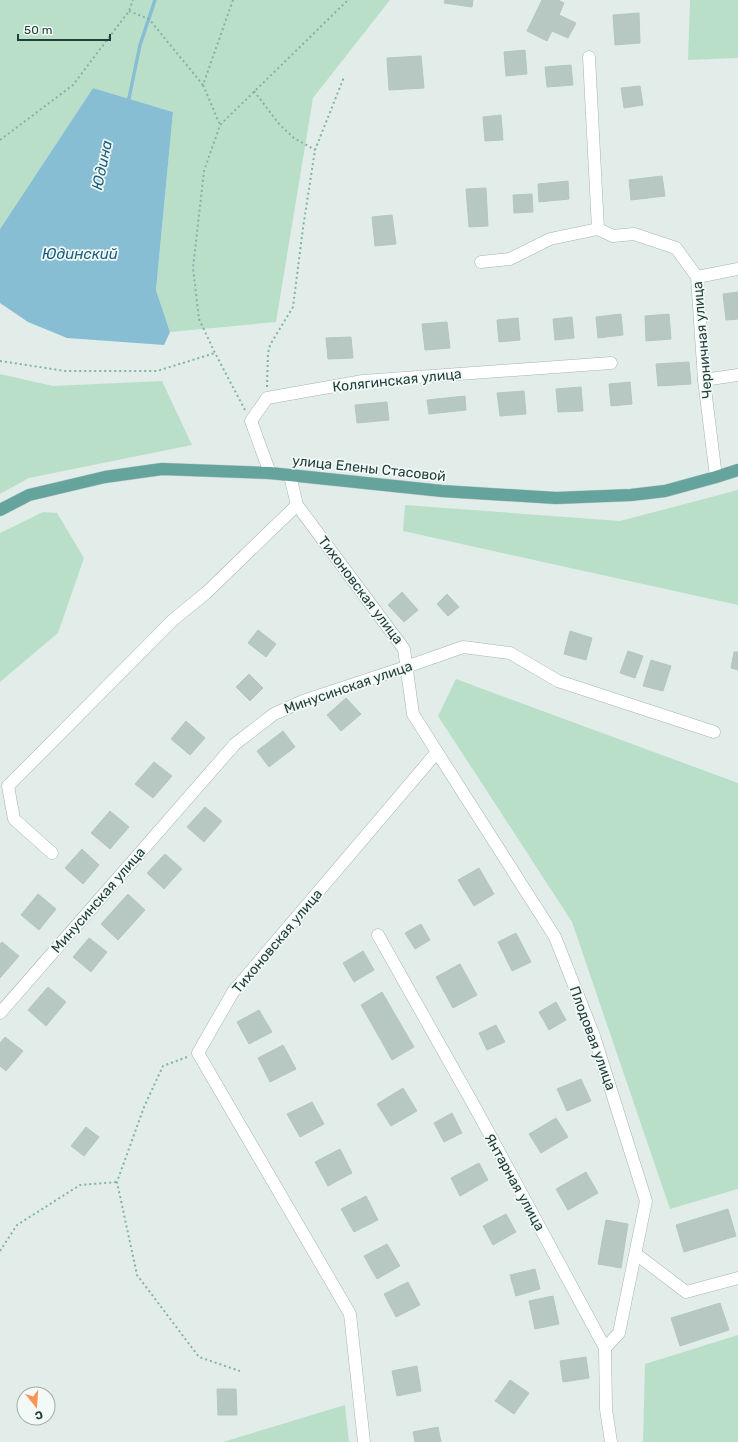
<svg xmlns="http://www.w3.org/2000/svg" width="738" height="1442" viewBox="0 0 738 1442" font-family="Rubik,sans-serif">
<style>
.green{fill:#badfc9}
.water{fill:#88bed4}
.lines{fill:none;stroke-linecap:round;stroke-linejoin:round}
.stream{stroke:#88bed4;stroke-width:3.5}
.building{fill:#b7c8c3;stroke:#b4c7c2}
.minor-casing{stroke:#a4b5b2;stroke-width:13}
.major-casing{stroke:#c1c9c8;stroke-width:13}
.path{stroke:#81b2a9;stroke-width:2;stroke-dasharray:2 3;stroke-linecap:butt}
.minor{stroke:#fff;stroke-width:12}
.major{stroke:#65a49d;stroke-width:12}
.labels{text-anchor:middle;stroke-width:3.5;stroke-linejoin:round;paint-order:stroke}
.street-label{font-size:14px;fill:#213f3b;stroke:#f3f9f7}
.water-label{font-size:15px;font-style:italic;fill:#185e7e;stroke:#f3f9f7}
</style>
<rect width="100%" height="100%" fill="#e2edea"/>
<g class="green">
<path d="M0 0H390L313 98 276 322 170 332 156 290 173 112 93 88 0 229Z"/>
<path d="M690 0H738V58L688 60Z"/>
<path d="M0 374 53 386 162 381 192 445 29 478 0 494Z"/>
<path d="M738 490V605L403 531 405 505 620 521Z"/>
<path d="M43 512 57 513 84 558 58 633 0 682V533Z"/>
<path d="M456 679 738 783V1189L670 1209 572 922 438 716Z"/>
<path d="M738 1335V1442H643L645 1364Z"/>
<path d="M345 1405 349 1442H223Z"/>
</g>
<path class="water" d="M93 88 173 112 156 290 170 332 164 345 67 338 28 322 0 303V229Z"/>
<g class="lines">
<path class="stream" d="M128 103 140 45 155 0"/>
</g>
<g class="building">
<path d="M445 0H473L472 7 444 3Z"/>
<path d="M542 0H558L564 3 559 15 576 23 568 38 552 31 547 41 527 31Z"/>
<path d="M639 13 640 43 615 45 613 15Z"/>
<path d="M525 50 527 74 506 76 504 52Z"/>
<path d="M421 56 424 88 389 90 387 58Z"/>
<path d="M571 65 573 85 547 87 545 67Z"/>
<path d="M640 86 643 105 624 108 621 88Z"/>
<path d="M501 115 503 140 485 141 483 117Z"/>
<path d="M662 176 665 196 631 200 629 180Z"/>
<path d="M568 181 569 199 539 202 538 184Z"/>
<path d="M486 188 488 226 469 227 466 189Z"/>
<path d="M532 194 533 212 514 213 513 195Z"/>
<path d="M392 215 396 244 375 246 372 217Z"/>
<path d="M738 292V319L726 320 723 294Z"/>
<path d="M621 314 623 335 598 338 596 317Z"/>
<path d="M669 314 671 339 646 341 645 316Z"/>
<path d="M572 317 574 338 555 340 553 319Z"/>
<path d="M518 318 520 340 499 342 497 320Z"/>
<path d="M447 322 450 348 425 350 422 324Z"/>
<path d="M351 337 353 358 328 359 326 338Z"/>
<path d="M689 362 691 384 658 386 656 364Z"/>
<path d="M630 382 632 404 611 406 609 384Z"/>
<path d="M581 387 583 411 558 412 556 389Z"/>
<path d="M524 391 526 414 500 416 497 393Z"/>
<path d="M465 396 466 410 429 414 427 400Z"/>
<path d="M387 402 389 420 357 423 355 405Z"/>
<path d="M402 592 418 610 404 622 388 605Z"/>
<path d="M447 594 459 607 448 616 437 604Z"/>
<path d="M258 630 276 644 266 657 248 643Z"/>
<path d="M570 631 592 638 586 660 564 654Z"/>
<path d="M628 651 643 656 635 678 620 673Z"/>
<path d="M734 652H738V670L731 668Z"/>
<path d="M651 660 671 666 663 691 643 686Z"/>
<path d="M249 674 263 688 250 701 236 687Z"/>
<path d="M346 698 361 714 341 731 327 715Z"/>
<path d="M186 721 205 738 190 755 171 739Z"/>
<path d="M283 731 295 747 269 767 257 751Z"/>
<path d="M154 762 172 776 153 798 135 784Z"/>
<path d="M205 807 222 821 204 842 187 827Z"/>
<path d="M110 811 129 827 110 849 91 833Z"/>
<path d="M82 849 99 865 83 884 65 868Z"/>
<path d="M165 854 182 869 164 889 147 873Z"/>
<path d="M479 868 494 894 474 906 458 880Z"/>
<path d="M38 894 56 909 39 930 21 915Z"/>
<path d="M128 894 145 910 118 940 101 924Z"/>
<path d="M421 924 430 940 415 949 405 933Z"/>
<path d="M516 933 531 962 512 971 498 942Z"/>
<path d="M89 938 107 952 91 972 73 957Z"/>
<path d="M2 942 19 956 0 978V944Z"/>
<path d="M363 951 374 970 354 982 343 963Z"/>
<path d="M460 964 477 995 453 1008 436 977Z"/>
<path d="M48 987 66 1002 46 1026 28 1010Z"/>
<path d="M382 992 414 1047 392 1060 361 1005Z"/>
<path d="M556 1002 566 1020 549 1030 539 1012Z"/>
<path d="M259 1010 272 1032 249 1044 237 1022Z"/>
<path d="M496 1025 505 1042 487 1050 479 1033Z"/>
<path d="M5 1037 23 1051 6 1071 0 1066V1043Z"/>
<path d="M283 1045 296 1069 270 1082 258 1058Z"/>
<path d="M581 1079 591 1101 567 1111 557 1089Z"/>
<path d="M403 1088 417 1111 391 1126 377 1104Z"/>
<path d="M312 1102 324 1124 300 1137 287 1114Z"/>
<path d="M452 1113 462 1133 444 1142 434 1123Z"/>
<path d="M556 1118 568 1137 541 1153 529 1134Z"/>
<path d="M86 1127 99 1137 84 1156 71 1146Z"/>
<path d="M340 1149 352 1173 328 1186 315 1162Z"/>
<path d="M479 1163 488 1180 460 1196 451 1178Z"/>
<path d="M586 1172 598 1193 568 1210 556 1189Z"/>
<path d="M366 1196 378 1220 354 1232 341 1209Z"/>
<path d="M728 1209 736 1236 684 1252 676 1225Z"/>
<path d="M506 1214 516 1232 493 1245 483 1226Z"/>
<path d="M606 1220 628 1224 621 1268 598 1264Z"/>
<path d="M387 1244 400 1266 377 1279 364 1256Z"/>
<path d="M535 1269 540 1289 516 1296 510 1275Z"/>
<path d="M408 1282 420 1305 396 1317 384 1294Z"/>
<path d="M553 1296 559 1324 535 1329 529 1301Z"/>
<path d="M720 1303 729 1330 680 1346 671 1318Z"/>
<path d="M586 1357 589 1378 563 1382 560 1361Z"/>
<path d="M417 1366 421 1391 397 1396 392 1371Z"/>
<path d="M510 1380 529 1393 514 1414 495 1401Z"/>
<path d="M217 1389H236L237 1415H218Z"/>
<path d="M438 1427 441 1442H415L413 1432Z"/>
</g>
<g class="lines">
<g class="minor-casing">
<g id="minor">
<path d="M589 57 598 229 613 236 634 234 676 248 697 277 704 380 716 477"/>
<path d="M481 262 510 259 550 239 598 229"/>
<path d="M697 277 738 269"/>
<path d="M704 380 738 375"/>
<path d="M270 473 251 421 267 398 363 381 611 363"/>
<path d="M290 476 297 505 404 649 413 714 437 752 233 992 198 1053 350 1314 364 1442"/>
<path d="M437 752 555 937 594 1036 646 1201 619 1333 605 1348"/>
<path d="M52 853 14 819 8 786 174 619 206 593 297 505"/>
<path d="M378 935 477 1111 605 1348 606 1409 611 1442"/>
<path d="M0 1013 235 744 274 714 303 701 406 667 463 647 510 653 558 681 714 732"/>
<path d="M636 1254 686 1292 738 1278"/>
</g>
</g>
<g class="major-casing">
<path id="major" d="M0 510 29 495 105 477 162 469 270 473 442 491 556 498 631 495 665 491 716 477 738 470"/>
</g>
<g class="path">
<path d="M129 11 149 19 203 85 233 0"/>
<path d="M203 85 220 125"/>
<path d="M254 91 279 124 294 138 315 150"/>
<path d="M0 140 73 85 129 11 133 0"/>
<path d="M0 361 65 371H157L215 353"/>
<path d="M267 387 268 353 270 345 293 307 303 228 315 150 344 77"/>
<path d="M245 410 215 353 199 319 193 268 204 171 220 125 348 0"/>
<path d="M187 1057 163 1066 144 1107 117 1182 137 1275 199 1357 240 1371"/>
<path d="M0 1251 17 1225 80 1185 117 1182"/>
</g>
<use href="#minor" class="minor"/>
<use href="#major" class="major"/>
</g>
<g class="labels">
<g class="street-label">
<text transform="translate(702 340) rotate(-95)" y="5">Черничная улица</text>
<text transform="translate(397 380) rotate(-6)" y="5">Колягинская улица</text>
<text transform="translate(369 468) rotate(6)" y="5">улица Елены Стасовой</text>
<text transform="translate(361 590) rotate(53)" y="5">Тихоновская улица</text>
<text transform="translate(348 687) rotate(-19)" y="5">Минусинская улица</text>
<text transform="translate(98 900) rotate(-49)" y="5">Минусинская улица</text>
<text transform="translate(277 941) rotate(-50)" y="5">Тихоновская улица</text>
<text transform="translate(593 1038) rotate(70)" y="5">Плодовая улица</text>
<text transform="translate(515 1182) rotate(61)" y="5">Янтарная улица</text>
</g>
<g class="water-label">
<text transform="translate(102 165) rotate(-78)" y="5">Юдина</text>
<text x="80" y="259">Юдинский</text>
</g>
</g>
<g transform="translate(36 1406) rotate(163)"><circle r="19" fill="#f3f9f7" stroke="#9fafac"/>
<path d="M0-3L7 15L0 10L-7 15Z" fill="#f89455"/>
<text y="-6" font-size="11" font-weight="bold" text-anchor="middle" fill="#213f3b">С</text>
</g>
<path d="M18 34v6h92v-6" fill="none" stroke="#213f3b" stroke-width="2"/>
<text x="24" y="34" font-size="12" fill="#213f3b" stroke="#f3f9f7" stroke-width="3" paint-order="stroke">50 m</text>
</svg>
